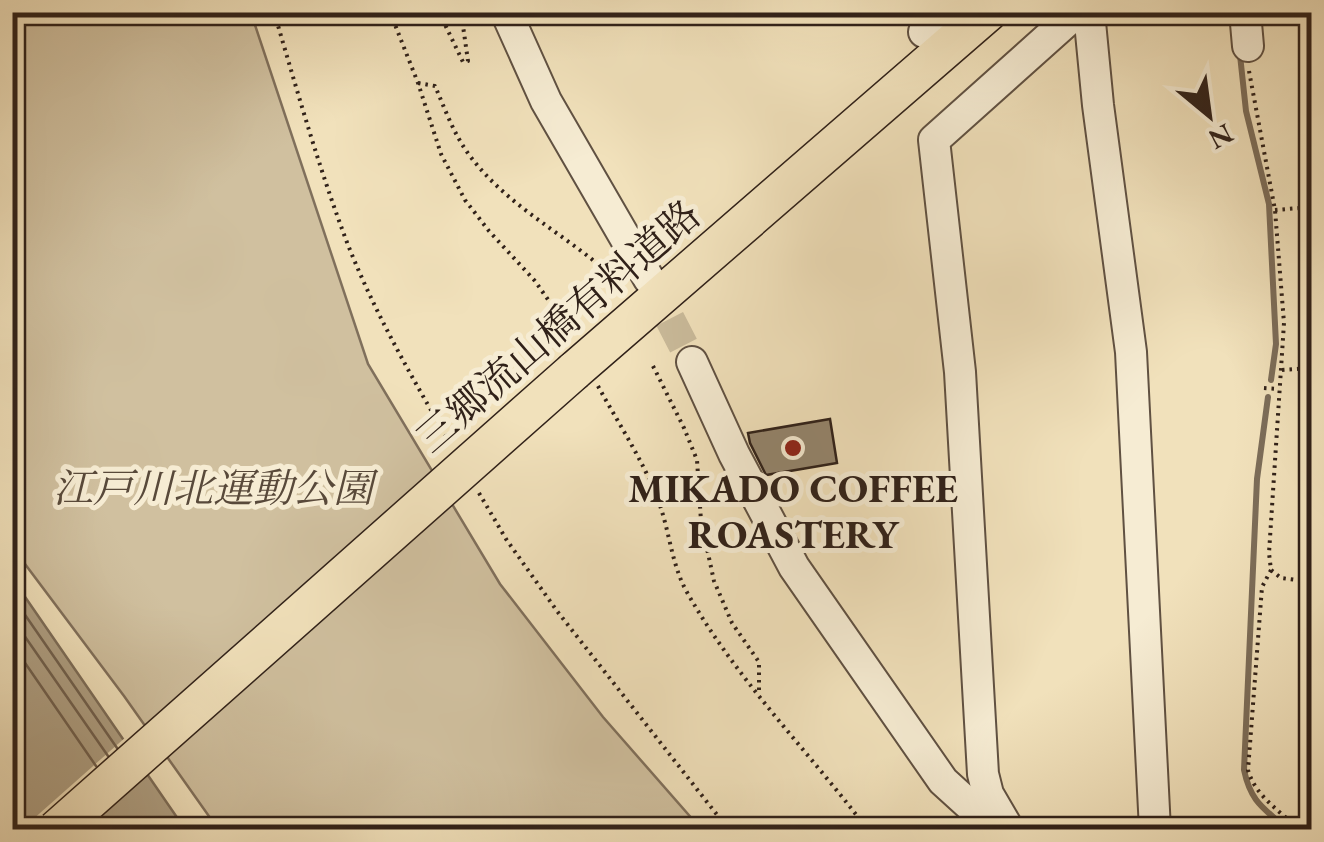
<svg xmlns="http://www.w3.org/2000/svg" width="1324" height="842" viewBox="0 0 1324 842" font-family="'EB Garamond','Noto Serif JP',serif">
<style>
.green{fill:#d0c09f;stroke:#80705c;stroke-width:2.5}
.water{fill:#afa084;stroke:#7c6d59;stroke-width:2.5}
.pier{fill:#f1e1bb}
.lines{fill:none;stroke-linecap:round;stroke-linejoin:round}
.shore{stroke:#70604e;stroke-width:2.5}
.stream{stroke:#7c6d59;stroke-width:6}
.building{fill:#94856d;stroke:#302119;stroke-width:2.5}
.minor-tunnel{stroke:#cabb9b;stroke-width:30;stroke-dasharray:30 15;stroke-linecap:butt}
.minor-casing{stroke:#605142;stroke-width:34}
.major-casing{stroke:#302119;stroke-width:41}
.path{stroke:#302119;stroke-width:4;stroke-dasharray:2.5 5;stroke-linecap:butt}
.minor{stroke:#f6ecd3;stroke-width:30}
.major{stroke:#f1e1bb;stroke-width:38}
.major-bridge-casing{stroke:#302119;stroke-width:41;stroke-linecap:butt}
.major-bridge{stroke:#f1e1bb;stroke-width:38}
.poi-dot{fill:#8f2418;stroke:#f6ecd3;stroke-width:4}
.labels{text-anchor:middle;stroke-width:10;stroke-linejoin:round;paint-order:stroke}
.street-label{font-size:40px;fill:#302119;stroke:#f6ecd3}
.park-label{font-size:40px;font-style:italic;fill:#58493a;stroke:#f6ecd3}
.poi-label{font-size:40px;font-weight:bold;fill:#302119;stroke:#f6ecd3}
</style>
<rect width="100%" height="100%" fill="#f1e1bb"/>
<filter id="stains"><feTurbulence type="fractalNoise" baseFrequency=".002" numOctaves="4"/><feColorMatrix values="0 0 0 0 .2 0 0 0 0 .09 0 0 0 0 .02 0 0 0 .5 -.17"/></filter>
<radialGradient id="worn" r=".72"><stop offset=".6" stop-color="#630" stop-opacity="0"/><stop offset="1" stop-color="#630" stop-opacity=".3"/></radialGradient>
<path class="green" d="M13 13H251L368 364 500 584 603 717 701 829H218L124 696 13 548Z"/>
<path class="water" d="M12 578 185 829H13Z"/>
<path class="pier" d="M127 736 148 766 76 830 22 829Z"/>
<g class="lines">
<g class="shore">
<path d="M12 596 117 748"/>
<path d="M12 618 108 756"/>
<path d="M12 644 96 766"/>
</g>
<g class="stream">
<path d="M1240 55 1246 111 1269 204 1276 344 1271 380"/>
<path d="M1268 397 1257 479 1244 770C1251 803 1264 808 1288 830"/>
</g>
</g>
<path class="building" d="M830 419 837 463 766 475 750 443 748 433Z"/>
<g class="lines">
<path class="minor-tunnel" d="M649 279 692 362"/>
<g class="minor-casing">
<g id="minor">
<path d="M506 12 546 101 649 279"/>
<path d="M1089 12 1098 105 1131 352 1155 830"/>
<path d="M1245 12 1248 46"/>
<path d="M924 32 946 12"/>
<path d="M692 362 734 454 794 567 943 781 997 830"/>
<path d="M1009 830 988 794 983 774 960 372 934 140 1077 12"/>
</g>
</g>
<g class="major-casing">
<path id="major" d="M574 371 988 12"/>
</g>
<g class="path">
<path d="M274 12C297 90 319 169 348 245 375 313 412 378 449 441"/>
<path d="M390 12 418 83 441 154 465 200 489 231 535 281 558 314 569 337"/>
<path d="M439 12 463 62 468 61 461 12"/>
<path d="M1249 71 1275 210 1284 323 1269 553 1271 570 1281 578 1312 582"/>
<path d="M418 83 435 86C445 109 454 135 470 156 502 199 548 225 589 257 601 266 610 281 619 293"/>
<path d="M1275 210 1312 207"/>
<path d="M653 366 684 428 697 460 701 521 714 581 732 623 759 662V694"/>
<path d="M1282 370 1312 368"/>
<path d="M598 386C618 423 643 460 658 500 670 531 671 565 688 594 737 680 809 752 868 830"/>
<path d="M1264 388 1279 389"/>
<path d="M479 493 506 539 557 611 729 830"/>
<path d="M1271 570 1262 587 1248 770C1255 796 1281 812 1300 830"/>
</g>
<use href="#minor" class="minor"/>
<use href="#major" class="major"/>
<g class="major-bridge-casing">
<path id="major-bridge" d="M56 830 574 371"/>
</g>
<use href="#major-bridge" class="major-bridge"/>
</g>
<circle class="poi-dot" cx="793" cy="448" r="10"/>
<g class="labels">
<g class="street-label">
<text transform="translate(558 326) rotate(-41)" y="14">三郷流山橋有料道路</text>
</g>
<g class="park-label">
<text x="213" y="502">江戸川北運動公園</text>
</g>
<g class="poi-label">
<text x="793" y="502">MIKADO COFFEE<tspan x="793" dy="46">ROASTERY</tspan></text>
</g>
</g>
<rect width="1324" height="842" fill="none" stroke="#f1e1bb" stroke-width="50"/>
<rect x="15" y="15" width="1294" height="812" fill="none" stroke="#302119" stroke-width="5"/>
<rect x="25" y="25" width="1274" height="792" fill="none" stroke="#302119" stroke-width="2.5"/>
<g transform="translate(1209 115) rotate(151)" stroke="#f6ecd3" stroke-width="8" paint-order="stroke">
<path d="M0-8L18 38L0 25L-18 38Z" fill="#302119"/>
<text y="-15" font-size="28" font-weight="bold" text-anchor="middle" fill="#302119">N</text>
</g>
<rect width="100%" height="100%" filter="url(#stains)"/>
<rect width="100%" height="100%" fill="url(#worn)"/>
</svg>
